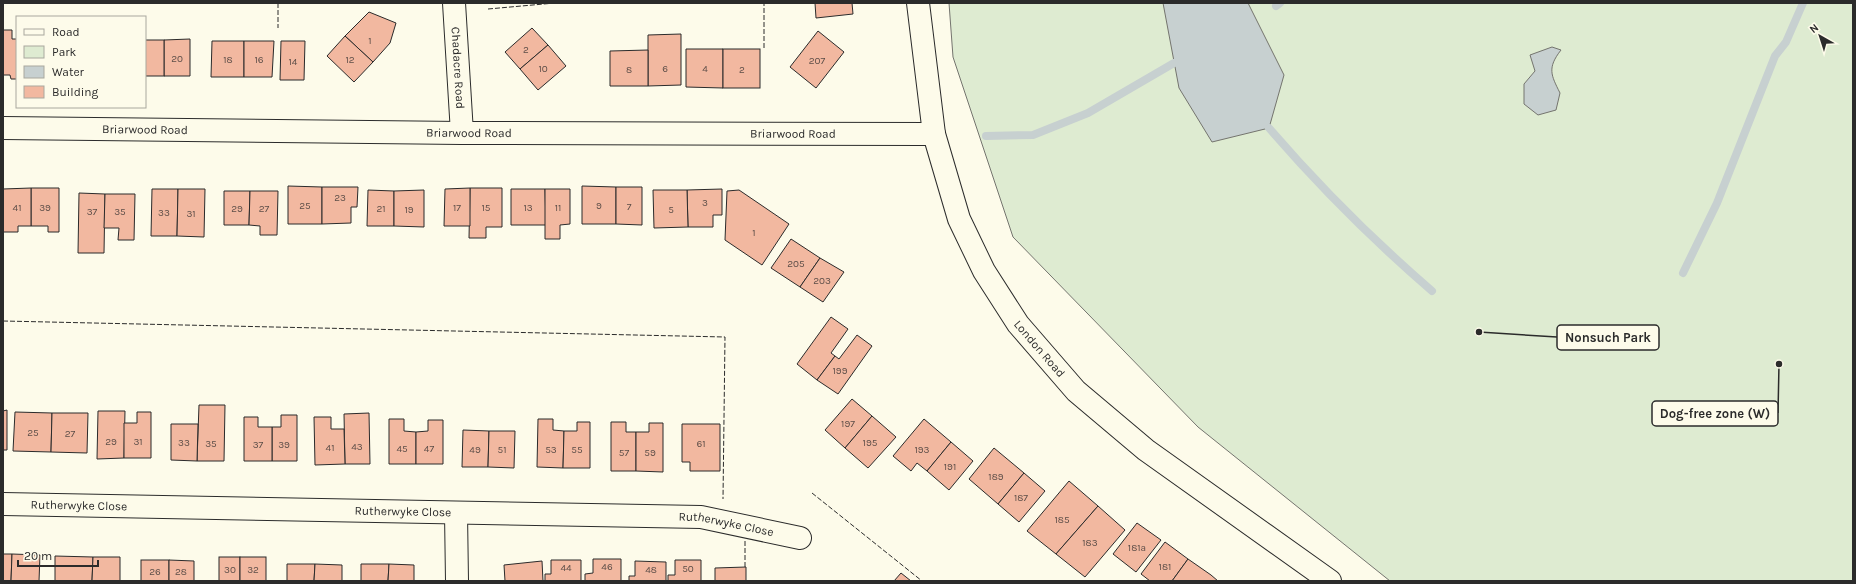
<svg xmlns="http://www.w3.org/2000/svg" width="1856" height="584" viewBox="0 0 1856 584" font-family="Karla,sans-serif">
<style>
.green{fill:#deebd1;stroke:#74746e}
.water{fill:#c7d0d0;stroke:#74746e}
.lines{fill:none;stroke-linecap:round;stroke-linejoin:round}
.stream{stroke:#c7d0d0;stroke-width:8}
.building{fill:#f2b8a0;stroke:#2b2b2b}
.minor-casing{stroke:#2b2b2b;stroke-width:24}
.highway-casing{stroke:#2b2b2b;stroke-width:24}
.minor{stroke:#fdfbea;stroke-width:22}
.highway{stroke:#fdfbea;stroke-width:22}
.fence{stroke:#2b2b2b;stroke-width:1;stroke-dasharray:5 2;stroke-linecap:butt}
.labels{text-anchor:middle;stroke-width:3;stroke-linejoin:round;paint-order:stroke}
.number-label{font-size:10px;fill:#5d4e48}
.street-label{font-size:12px;fill:#2b2b2b;stroke:#fdfbea}
.leader{fill:none;stroke:#2b2b2b;stroke-width:1.5}
.callout-dot{fill:#2b2b2b;stroke:#fdfbea;stroke-width:1.5}
.callout{fill:#fdfbea;stroke:#2b2b2b;stroke-width:1.5}
.callout-label{font-size:13px;text-anchor:middle;font-weight:bold;fill:#2b2b2b}
</style>
<rect width="100%" height="100%" fill="#fdfbea"/>
<path class="green" d="M949 3H1853V581H1390L1198 427 1013 237 953 57Z"/>
<g class="water">
<path d="M1163 3H1248L1284 75 1269 128 1212 142 1179 88Z"/>
<path d="M1552 47 1561 50C1547 68 1551 75 1560 93L1556 110 1538 115 1524 104V84L1535 71 1530 55Z"/>
</g>
<g class="lines">
<g class="stream">
<path d="M1276 6 1280 3"/>
<path d="M1269 128C1319 186 1373 240 1432 291"/>
<path d="M986 136 1033 135 1088 113 1174 63"/>
<path d="M1683 273 1717 203 1775 56 1786 42 1803 3"/>
</g>
</g>
<g class="building">
<path d="M815 3H852L853 14 816 18Z"/>
<path d="M369 12 396 23 390 43 373 62 345 36Z"/>
<path d="M532 28 548 45 520 69 505 52Z"/>
<path d="M3 30H12V39H17V79H11L10 75H3Z"/>
<path d="M818 31 844 52 816 88 790 67Z"/>
<path d="M681 34V85L648 86V35Z"/>
<path d="M345 36 373 62 354 82 327 56Z"/>
<path d="M190 39V76H164V40Z"/>
<rect x="145" y="40" width="19" height="36"/>
<path d="M212 41H244V77H211Z"/>
<path d="M244 41H274L272 77H244Z"/>
<path d="M281 41H305L304 80H280Z"/>
<path d="M548 45 566 66 538 90 520 69Z"/>
<path d="M686 49H723V88L686 87Z"/>
<rect x="723" y="49" width="37" height="39"/>
<path d="M648 50V86H610V51Z"/>
<path d="M288 186 322 187V224H288Z"/>
<path d="M582 186 616 187V224H582Z"/>
<path d="M322 187H358L357 207H351V223L322 224Z"/>
<path d="M616 187H642V225L616 224Z"/>
<path d="M31 188H59V232H48V226H31Z"/>
<path d="M31 188V226H18V232H3V189Z"/>
<path d="M470 188H502V227H486V238H469Z"/>
<path d="M470 188V226H444L445 189Z"/>
<path d="M152 189H178L177 236H151Z"/>
<path d="M178 189H205L204 237 177 236Z"/>
<path d="M511 189H545L546 225H511Z"/>
<path d="M545 189H570V224L560 225V239H545Z"/>
<path d="M722 189V215H713V227H688L687 190Z"/>
<path d="M368 190 394 191V226H367Z"/>
<path d="M424 190V227L394 226V191Z"/>
<path d="M653 190H687L688 227 654 228Z"/>
<path d="M739 190 789 224 762 265 725 240 727 191Z"/>
<path d="M224 191H250L249 225H224Z"/>
<path d="M250 191H278L277 235H260V226L249 225Z"/>
<path d="M79 193 105 194 104 253H78Z"/>
<path d="M105 194H135L134 240H118L119 228H104Z"/>
<path d="M791 239 820 258 800 287 771 268Z"/>
<path d="M820 258 844 272 823 302 800 287Z"/>
<path d="M831 317 848 329 831 353 835 356 817 380 797 364Z"/>
<path d="M857 335 872 346 838 394 817 380 835 356 839 359Z"/>
<path d="M852 399 872 416 845 448 825 430Z"/>
<path d="M199 405H225L224 461H197Z"/>
<path d="M7 410V450H3V411Z"/>
<path d="M98 411H125L124 458 97 459Z"/>
<path d="M15 412 52 413 51 452 13 451Z"/>
<path d="M137 412H151V458H124V423H137Z"/>
<path d="M52 413H88L87 453 51 452Z"/>
<path d="M369 413 370 464H345L344 414Z"/>
<path d="M281 415H297V461H272V427H281Z"/>
<path d="M872 416 896 437 868 468 845 448Z"/>
<path d="M244 417H258V427H272V461H244Z"/>
<path d="M314 417H331V429H344L345 464 315 465Z"/>
<path d="M389 419H404V431L416 432V464H389Z"/>
<path d="M538 419H553V430L564 431 563 468 537 467Z"/>
<path d="M924 419 951 442 927 471 917 463 911 471 893 456Z"/>
<path d="M428 420H443V464H416V432L428 431Z"/>
<path d="M577 422H590V468H563L564 431H577Z"/>
<path d="M611 422H626V432H636V471H611Z"/>
<path d="M649 423H663V472L636 471V432H649Z"/>
<path d="M171 424H198L197 461 171 460Z"/>
<path d="M682 424H720V471H690V462H682Z"/>
<path d="M463 430 489 431 488 467H462Z"/>
<path d="M489 431H515L514 468 488 467Z"/>
<path d="M951 442 973 461 949 490 927 471Z"/>
<path d="M994 448 1024 473 998 504 969 479Z"/>
<path d="M1024 473 1045 491 1019 522 998 504Z"/>
<path d="M1069 481 1098 506 1056 554 1027 531Z"/>
<path d="M1098 506 1125 530 1085 577 1056 554Z"/>
<path d="M1137 523 1161 540 1136 572 1113 554Z"/>
<path d="M1165 542 1188 559 1172 581H1150L1141 574Z"/>
<path d="M3 554H12L11 581H3Z"/>
<path d="M12 554 40 555 39 581H11Z"/>
<path d="M55 556 93 557 92 581H55Z"/>
<path d="M93 557H120V581H92Z"/>
<rect x="219" y="557" width="21" height="24"/>
<rect x="240" y="557" width="26" height="24"/>
<path d="M593 559H621V581H585V574L593 573Z"/>
<path d="M1188 559 1211 575 1218 581H1172Z"/>
<rect x="141" y="560" width="28" height="21"/>
<path d="M169 560 194 561V581H169Z"/>
<path d="M551 560H581V581H545V574H551Z"/>
<path d="M675 560H701V581H668V575H675Z"/>
<path d="M542 561 543 581H505L504 565Z"/>
<path d="M635 561 666 562V581H629V576H635Z"/>
<path d="M287 564H315L314 581H287Z"/>
<path d="M315 564 342 565V581H314Z"/>
<path d="M361 564H389L388 581H361Z"/>
<path d="M389 564 414 565V581H388Z"/>
<path d="M746 567V581H715V568Z"/>
<path d="M901 573 911 581H894Z"/>
</g>
<g class="lines">
<g class="minor-casing">
<g id="minor">
<path id="s1" d="M454 3 462 133"/>
<path id="s2" d="M3 128 462 133 934 134"/>
<path id="s3" d="M3 504 701 517 800 538"/>
<path d="M456 513 457 581"/>
</g>
</g>
<g class="highway-casing">
<g id="highway">
<path id="s4" d="M918 3 934 134 959 219 984 271 1018 324 1076 391 1146 450 1330 581"/>
</g>
</g>
<use href="#minor" class="minor"/>
<use href="#highway" class="highway"/>
<g class="fence">
<path d="M278 3V28"/>
<path d="M488 9 555 3"/>
<path d="M764 48V3"/>
<path d="M3 321 725 337 723 499"/>
<path d="M812 493 922 581"/>
<path d="M745 541V569"/>
</g>
</g>
<g class="labels">
<g class="number-label">
<text x="370" y="44">1</text>
<text x="526" y="53">2</text>
<text x="177" y="62">20</text>
<text x="228" y="63">18</text>
<text x="259" y="63">16</text>
<text x="350" y="63">12</text>
<text x="817" y="64">207</text>
<text x="293" y="65">14</text>
<text x="543" y="72">10</text>
<text x="665" y="72">6</text>
<text x="705" y="72">4</text>
<text x="629" y="73">8</text>
<text x="742" y="73">2</text>
<text x="340" y="201">23</text>
<text x="705" y="206">3</text>
<text x="305" y="209">25</text>
<text x="599" y="209">9</text>
<text x="629" y="210">7</text>
<text x="17" y="211">41</text>
<text x="45" y="211">39</text>
<text x="457" y="211">17</text>
<text x="486" y="211">15</text>
<text x="528" y="211">13</text>
<text x="558" y="211">11</text>
<text x="237" y="212">29</text>
<text x="264" y="212">27</text>
<text x="381" y="212">21</text>
<text x="409" y="213">19</text>
<text x="671" y="213">5</text>
<text x="92" y="215">37</text>
<text x="120" y="215">35</text>
<text x="164" y="216">33</text>
<text x="191" y="217">31</text>
<text x="754" y="236">1</text>
<text x="796" y="267">205</text>
<text x="822" y="284">203</text>
<text x="840" y="374">199</text>
<text x="848" y="427">197</text>
<text x="33" y="436">25</text>
<text x="70" y="437">27</text>
<text x="111" y="445">29</text>
<text x="138" y="445">31</text>
<text x="184" y="446">33</text>
<text x="870" y="446">195</text>
<text x="211" y="447">35</text>
<text x="701" y="447">61</text>
<text x="258" y="448">37</text>
<text x="284" y="448">39</text>
<text x="357" y="450">43</text>
<text x="330" y="451">41</text>
<text x="402" y="452">45</text>
<text x="429" y="452">47</text>
<text x="475" y="453">49</text>
<text x="502" y="453">51</text>
<text x="551" y="453">53</text>
<text x="577" y="453">55</text>
<text x="922" y="453">193</text>
<text x="624" y="456">57</text>
<text x="650" y="456">59</text>
<text x="950" y="470">191</text>
<text x="996" y="480">189</text>
<text x="1021" y="501">187</text>
<text x="1062" y="523">185</text>
<text x="1090" y="546">183</text>
<text x="1137" y="551">181a</text>
<text x="607" y="570">46</text>
<text x="1165" y="570">181</text>
<text x="566" y="571">44</text>
<text x="688" y="572">50</text>
<text x="230" y="573">30</text>
<text x="253" y="573">32</text>
<text x="651" y="573">48</text>
<text x="155" y="575">26</text>
<text x="181" y="575">28</text>
</g>
<g class="street-label">
<text dy="4" stroke="none"><textPath href="#s1" startOffset="65">Chadacre Road</textPath></text>
<text dy="4" stroke="none"><textPath href="#s2" startOffset="142">Briarwood Road</textPath></text>
<text dy="4" stroke="none"><textPath href="#s2" startOffset="466">Briarwood Road</textPath></text>
<text dy="4" stroke="none"><textPath href="#s2" startOffset="790">Briarwood Road</textPath></text>
<text dy="4" stroke="none"><textPath href="#s4" startOffset="374">London Road</textPath></text>
<text dy="4" stroke="none"><textPath href="#s3" startOffset="76">Rutherwyke Close</textPath></text>
<text dy="4" stroke="none"><textPath href="#s3" startOffset="400">Rutherwyke Close</textPath></text>
<text dy="4" stroke="none"><textPath href="#s3" startOffset="724">Rutherwyke Close</textPath></text>
</g>
</g>
<path class="leader" d="M1479 332L1557 337M1779 364L1778 413"/>
<g class="callout-dot">
<circle cx="1479" cy="332" r="4"/>
<circle cx="1779" cy="364" r="4"/>
</g>
<g class="callout">
<rect x="1557" y="325" width="102" height="25" rx="4"/>
<rect x="1652" y="401" width="126" height="25" rx="4"/>
</g>
<g class="callout-label">
<text x="1608" y="342">Nonsuch Park</text>
<text x="1715" y="418">Dog-free zone (W)</text>
</g>
<rect width="1856" height="584" fill="none" stroke="#2b2b2b" stroke-width="8"/>
<rect x="16" y="16" width="130" height="92" fill="#fdfbea" stroke="#a9a89e"/>
<rect x="24" y="29" width="20" height="6" fill="#fdfbea" stroke="#a9a89e"/>
<text x="52" y="36" font-size="12" fill="#2b2b2b">Road</text>
<rect x="24" y="46" width="20" height="12" fill="#deebd1" stroke="#a9a89e"/>
<text x="52" y="56" font-size="12" fill="#2b2b2b">Park</text>
<rect x="24" y="66" width="20" height="12" fill="#c7d0d0" stroke="#a9a89e"/>
<text x="52" y="76" font-size="12" fill="#2b2b2b">Water</text>
<rect x="24" y="86" width="20" height="12" fill="#f2b8a0" stroke="#a9a89e"/>
<text x="52" y="96" font-size="12" fill="#2b2b2b">Building</text>
<g transform="translate(1820 36) rotate(321)" stroke="#fdfbea" stroke-width="3" paint-order="stroke">
<path d="M0-3L7 15L0 10L-7 15Z" fill="#2b2b2b"/>
<text y="-6" font-size="11" font-weight="bold" text-anchor="middle" fill="#2b2b2b">N</text>
</g>
<path d="M18 560v6h80v-6" fill="none" stroke="#2b2b2b" stroke-width="2"/>
<text x="24" y="560" font-size="12" fill="#2b2b2b" stroke="#fdfbea" stroke-width="3" paint-order="stroke">20 m</text>
</svg>
